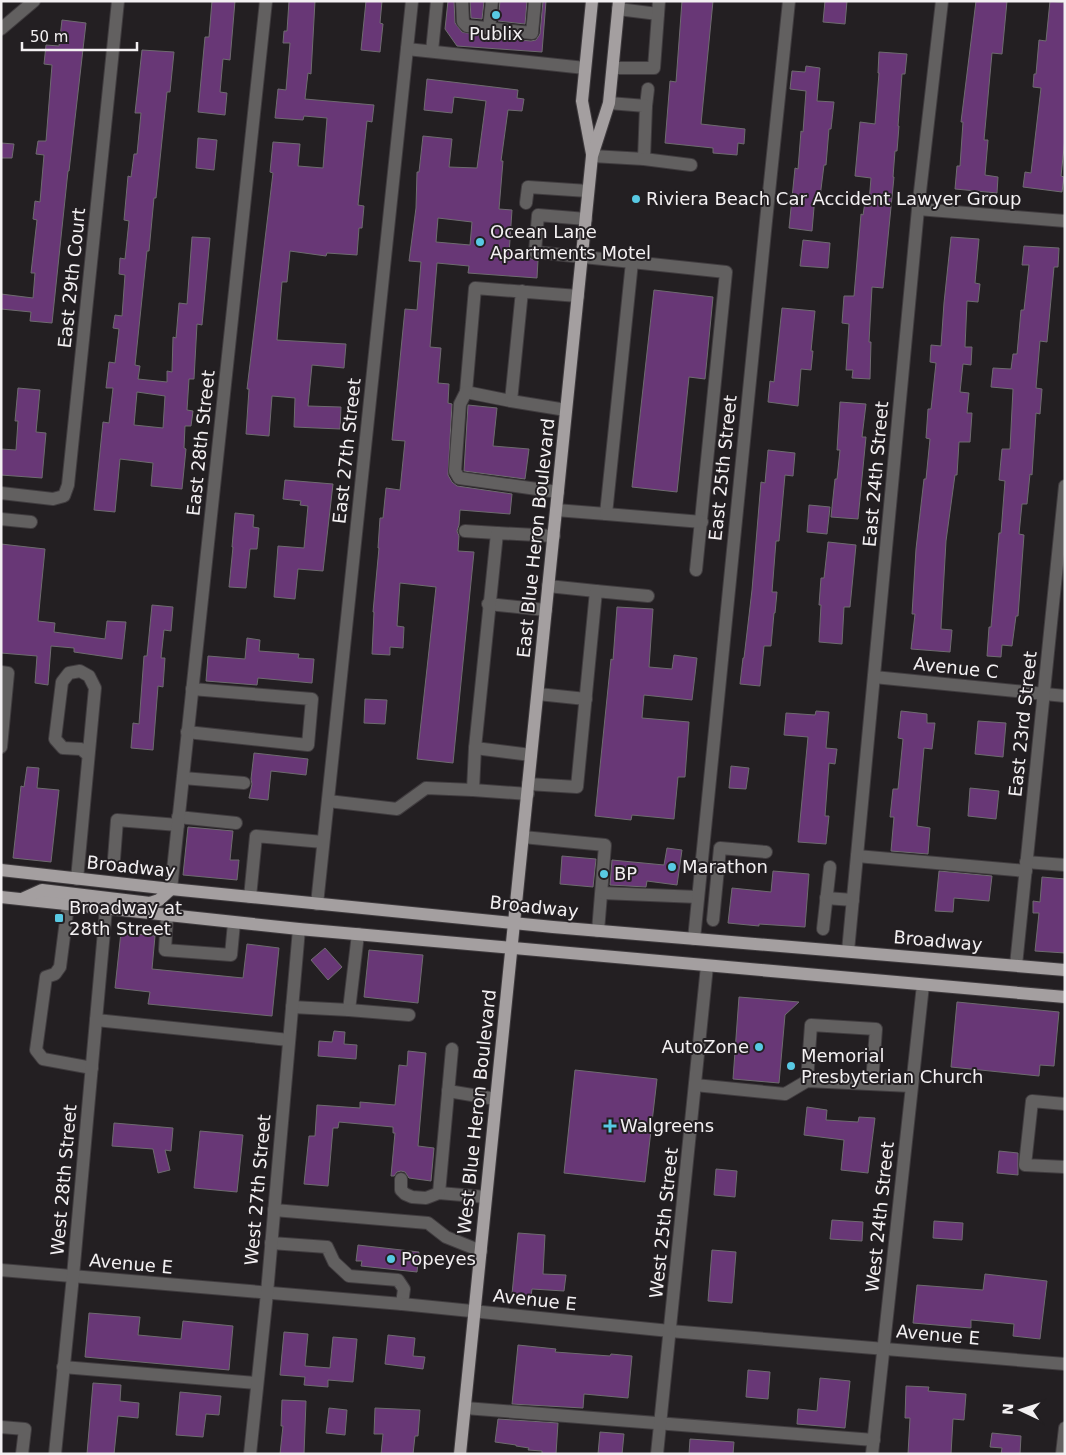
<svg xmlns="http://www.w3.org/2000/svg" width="1066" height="1455" viewBox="0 0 1066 1455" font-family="'DejaVu Sans',sans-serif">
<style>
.building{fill:#683776;stroke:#6e6b6f;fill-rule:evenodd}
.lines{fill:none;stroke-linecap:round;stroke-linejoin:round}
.minor-casing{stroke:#403c3f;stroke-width:14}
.major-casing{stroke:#403c3f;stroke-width:14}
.minor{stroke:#626060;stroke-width:12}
.major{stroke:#a49fa0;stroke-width:12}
.poi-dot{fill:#58c9e3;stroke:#231f22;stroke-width:2}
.labels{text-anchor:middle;stroke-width:4;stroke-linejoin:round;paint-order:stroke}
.poi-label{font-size:18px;fill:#f3f0f2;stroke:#231f22;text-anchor:start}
.street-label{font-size:18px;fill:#f3f0f2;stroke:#231f22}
</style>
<rect width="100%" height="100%" fill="#231f22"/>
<g class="building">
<path d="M212 1H235L230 60 223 59 220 92 227 93 225 115 198 112 205 37H209Z"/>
<path d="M289 1H315L311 74 308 73 305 99 374 105 372 122 367 121 358 205 364 206 362 228H359L357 255 327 253 326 256 290 251 287 282H282L277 340 346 344 344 368 312 365 308 406 341 407 340 429 294 427 295 398 272 396 269 436 246 434 249 389H247L273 173 270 172 273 142 300 144 298 166 323 168 327 118 304 116 303 120 275 118 278 89 286 90 290 43H283L284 31H287Z"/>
<path d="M366 1H382L380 23 383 24 380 52 361 50Z"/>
<path d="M448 1H454L455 23 462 32 488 37 531 41 536 40 540 34 543 1H546L542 52 457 46 445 29Z"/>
<path d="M470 1H484L482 19 471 18Z"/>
<path d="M500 1H527L525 24 498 21Z"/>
<path d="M682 1H713L701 124 745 129 744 144 738 143 737 155 713 153V148L665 143 670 81 676 82Z"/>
<path d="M825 1H847L845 24 823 22Z"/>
<path d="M976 1H1007L1002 54 992 53 984 140H988L985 175 998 177 997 193 955 189 957 166H960L963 122H961Z"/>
<path d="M1050 1 1065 3V138L1061 176 1064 177 1062 192 1023 187 1025 172 1031 173 1041 88 1033 87 1034 74H1036L1039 40 1046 41Z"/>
<path d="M62 20 86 23 69 171H68L52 323 30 321 31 312 1 309V294L33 298 35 273H31L37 220 33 219 35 201 40 202 44 155 36 154 38 141H46L52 65 44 64 46 45 59 46Z"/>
<path d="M142 50 174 52 170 92H167L156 198H154L149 251H147L135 365 140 366 138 379 167 382V371L172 372 173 337 176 338 179 303 187 304 192 237 210 238 202 325 197 324 194 379H189L187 410 193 411 191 426H185L184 448 186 449 182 489 151 486 153 463 120 459 115 512 94 510 103 422 109 423 113 388H106L109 362 115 363 119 329 113 328 115 315 122 316 125 275 119 274 120 258 125 259 129 221 124 220 128 176 131 177 134 154H137L141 113H135ZM137 392 165 396 163 428 134 425Z"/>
<path d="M879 52 907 54 905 74H902L898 126H899L897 151H895L893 177H894L883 288 872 287 869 342H871L870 379 852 378 853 370H846L849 324 842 323 844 296H854L861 214 863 215 865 202H869L871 178 855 176 860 122 875 124 879 73H878Z"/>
<path d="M806 66 820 68 817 101 834 102 831 129H829L826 165H824L820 197 815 196 812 231 789 228 795 168 798 169 801 131 803 132 806 91 790 89 792 71 805 72Z"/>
<path d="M427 79 518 90 517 98 524 99 522 111 508 110 501 161H503L499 209 512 210 509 254 528 255 531 259 538 260 537 278 468 273 469 266 437 263 430 347 441 348 438 383 449 384 448 403 452 404 448 475 452 482 457 486 512 494 510 514 460 510 459 525 457 531 459 536 458 551 474 552 453 763 417 759 436 587 400 583 397 626 404 627 403 648 390 647V655L372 654 374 612H373L379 548H378L380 518H383L386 488 400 490 405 441 392 440 405 309 417 310 421 262 409 261 416 208 417 172H419L423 136 452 139 449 167 477 168 486 101 454 97 452 113 424 110ZM438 218 472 222 470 245 436 242Z"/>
<path d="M198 138 217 140 214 170 196 168Z"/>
<path d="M1 143 14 144 12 158H1Z"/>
<path d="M951 237 979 239 975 283 980 284 978 302 967 301 965 347H972L971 365 963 364 960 392 969 393 967 413H972L970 442H959L957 475H955L946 541 941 629 952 630 950 652 911 649 915 614H912L916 549 924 479H926L930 439 926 438 928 409H931L936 363 930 362 931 345 941 346 944 303Z"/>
<path d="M803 240 830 243 828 268 800 266Z"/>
<path d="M1024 246 1059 248 1058 267H1054L1047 342 1040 341 1036 388 1042 389 1040 414 1036 413 1032 475 1030 474 1027 504H1022L1019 534 1024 535 1018 616H1016L1012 646 1002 645 1001 657 987 656 989 627H991L999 533H1001L1005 481 999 480 1002 449H1010L1013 389 991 387 993 368 1011 369 1013 354H1017L1021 310H1024L1029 265H1022Z"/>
<path d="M654 290 713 297 705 379 689 377 677 492 632 487Z"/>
<path d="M782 308 815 311 811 351H813L811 370 801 369 798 406 768 402 770 381 774 382Z"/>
<path d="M18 388 40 390 36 432 46 433 42 478 1 475V449L16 450 18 421H15Z"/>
<path d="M840 402 866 404 862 437H866L858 519 831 517 835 479H837L840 450H837Z"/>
<path d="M468 405 497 408 493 446 529 449 525 479 464 471Z"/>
<path d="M768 450 795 453 793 476 785 475 779 541H776L772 592H777L775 613H774L771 646H764L760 686 740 684 743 658H744L752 590 761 482 765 483Z"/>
<path d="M285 480 333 484 323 571 298 569 295 599 274 597 278 546 304 548 308 506 300 505 301 501 283 499Z"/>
<path d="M809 505 830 507 827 534 807 532Z"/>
<path d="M235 513 254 515 253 527 259 528 257 549H250L246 588 229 587 233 547H232Z"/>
<path d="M828 542 856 545 850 607H844L842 644 819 642 821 605H819L821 578H824Z"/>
<path d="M1 544 45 549 38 621 55 623 54 632 105 639 107 621 126 622 122 659 74 652V648L51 646 48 685 35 683 37 656 1 653Z"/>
<path d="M152 605 173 607 171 631 164 630 161 658H165L163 687 158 686 153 750 131 748 133 723 139 724 144 656H147Z"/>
<path d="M617 607 653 609 649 667 672 669 674 655 697 658 692 700 644 695 642 718 689 722 685 777H678L674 819 632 815 631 820 595 816 611 659 613 660Z"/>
<path d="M247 638 260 640 259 651 299 654 298 658 314 659 312 683 258 678 257 685 206 681 208 656 245 659Z"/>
<path d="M365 699 387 700 385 724 364 723Z"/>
<path d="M816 711 829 712 826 748 837 749 835 764 829 763 825 816H829L826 844 798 842 808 737 784 735 786 713 815 715Z"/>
<path d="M901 711 927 714V723H935L932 749 924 748 917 826 930 828 928 854 891 851 894 817H890L893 789H898L903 739 898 738Z"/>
<path d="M978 721 1006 723 1003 757 975 754Z"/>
<path d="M254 753 308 759 306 775 271 771 268 800 249 798 252 784 251 779Z"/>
<path d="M731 766 749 768 746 789 729 788Z"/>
<path d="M27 767 39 768 37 788 59 790 51 862 13 858 21 786 24 787Z"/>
<path d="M970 788 999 791 996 819 968 816Z"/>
<path d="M188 827 233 831 230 860H239L237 880 183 875Z"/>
<path d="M667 848 682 850 677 885 647 881 646 887 610 885 612 860 664 865Z"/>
<path d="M562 856 596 859 593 887 560 884Z"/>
<path d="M773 871 809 874 805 927 759 924V926L728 923 732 888 771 892Z"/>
<path d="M939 871 992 876 989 901 954 898 953 912 935 911Z"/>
<path d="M1042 877 1065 879V953L1035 951 1039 913H1033V901L1040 902Z"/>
<path d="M121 932 155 936 152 969 243 978 247 944 279 948 272 1016 148 1004 150 992 115 988Z"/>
<path d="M325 948 342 967 328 980 311 960Z"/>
<path d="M369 950 423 955 418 1003 364 997Z"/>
<path d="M739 997 799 1002 785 1015 779 1083 733 1079Z"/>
<path d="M957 1002 1059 1012 1054 1066 1040 1065 1039 1076 951 1067Z"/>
<path d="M334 1031 345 1032 344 1044 357 1045 356 1059 318 1056 319 1041 332 1042Z"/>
<path d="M408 1051 426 1053 418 1146 434 1148 431 1181 409 1178 405 1172 401 1171 397 1172 394 1176H391L395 1133H393V1127L339 1122 338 1128H333L328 1186 304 1184 309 1136H315L317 1105 360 1108V1102L395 1105 399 1065 407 1066Z"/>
<path d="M575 1070 657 1079 645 1182 564 1173Z"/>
<path d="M807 1107 827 1110 826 1120 858 1122 859 1117 875 1118 868 1173 841 1170 844 1140 804 1135Z"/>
<path d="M114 1123 173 1128 171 1151 165 1150 170 1170 158 1173 153 1149 112 1146Z"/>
<path d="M200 1131 243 1135 237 1192 194 1188Z"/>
<path d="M999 1151 1018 1153V1175L997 1173Z"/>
<path d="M716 1169 737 1171 735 1197 714 1195Z"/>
<path d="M832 1220 863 1222 862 1241 830 1239Z"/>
<path d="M934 1221 963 1223 962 1240 933 1238Z"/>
<path d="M518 1233 545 1235 543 1274 566 1275 564 1291 532 1289 531 1296 512 1294Z"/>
<path d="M358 1245 419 1252 417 1272 361 1266 362 1261H356Z"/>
<path d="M712 1250 736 1252 732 1303 708 1301Z"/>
<path d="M985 1274 1047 1281 1040 1339 1013 1336 1014 1324 971 1320V1328L913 1323 917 1285 983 1290Z"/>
<path d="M89 1313 140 1317 138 1335 181 1339 183 1321 233 1326 229 1370 85 1357Z"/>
<path d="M284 1332 308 1334 305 1366 330 1368 333 1337 357 1339 353 1382 328 1380V1387L304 1385 305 1377 280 1375Z"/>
<path d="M388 1335 415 1338 413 1356 425 1357 423 1369 385 1364Z"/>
<path d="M518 1345 556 1349 555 1352 610 1356 611 1354 632 1356 628 1398 584 1394 583 1408 512 1404Z"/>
<path d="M748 1370 770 1372 768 1399 746 1397Z"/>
<path d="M820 1378 850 1381 845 1428 797 1424 798 1409 817 1411Z"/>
<path d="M93 1383 121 1385 120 1401 139 1403 138 1418 118 1416 114 1454H87Z"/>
<path d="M906 1386 929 1387 928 1391 966 1394 964 1420 953 1419 951 1454H908L910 1418H905Z"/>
<path d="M180 1392 221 1396 219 1415 206 1414 203 1437 176 1435Z"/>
<path d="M282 1400 306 1401 304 1454H280L283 1426H281Z"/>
<path d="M329 1408 347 1410 345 1435 326 1433Z"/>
<path d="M375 1408 420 1410 418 1436H415L413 1454H381L383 1434H374Z"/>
<path d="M498 1419 558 1423 556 1454H542V1451L528 1450 529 1448 516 1446V1445L495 1442Z"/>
<path d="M600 1432 624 1434 622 1454H598Z"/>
<path d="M992 1433 1021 1436 1020 1454H1001L1002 1448 990 1447Z"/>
<path d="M690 1439 734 1442 733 1454H689Z"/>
</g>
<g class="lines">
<g class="minor-casing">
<g id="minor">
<path d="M462 1 463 22 467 26 532 33 535 1"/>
<path d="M618 9 658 14"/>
<path d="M1 29 34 1"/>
<path d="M489 29 492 1"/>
<path d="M407 49 585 68"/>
<path d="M432 51 437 1"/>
<path d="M613 68H654L659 1"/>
<path d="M646 106 648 89"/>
<path d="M592 156 644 159 646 106 609 103"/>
<path d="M644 159 691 165"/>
<path d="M526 203 528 187 588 191"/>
<path d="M918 209 1065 221"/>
<path d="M632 262 726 272 696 570"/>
<path d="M522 291 511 401 466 392 475 288 578 296"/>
<path d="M466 392 460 404 455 471 459 478 558 492"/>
<path d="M511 401 566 410"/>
<path d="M1 493 53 499 64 496 68 485 118 1"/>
<path d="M556 510 606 514 632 262 535 252 538 215 586 219"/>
<path d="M606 514 702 522"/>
<path d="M1 519 31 522"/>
<path d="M465 531 497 533"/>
<path d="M548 586 596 591"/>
<path d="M488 604 546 610"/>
<path d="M1 672 8 673 1 747"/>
<path d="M874 677 1065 696"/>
<path d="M538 694 586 699"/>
<path d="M187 732 308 745 312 699 192 689"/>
<path d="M475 748 531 755"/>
<path d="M183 778 244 783"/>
<path d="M528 784 577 787 596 591 648 596"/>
<path d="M473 790 528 794"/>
<path d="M328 801 397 809 426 788 473 790 475 748 497 533 554 536"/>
<path d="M178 817 236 823"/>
<path d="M523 837 605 845 598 931"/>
<path d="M857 856 1026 871"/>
<path d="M114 859 117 820 178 825"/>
<path d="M1026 862 1065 865"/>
<path d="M77 879 95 688 89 676 80 671 69 673 62 682 55 739 63 748 81 749 88 755"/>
<path d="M171 889 266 1"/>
<path d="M602 893 698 897"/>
<path d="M250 897 256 836 323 842"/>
<path d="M826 898 853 900"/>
<path d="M317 904 412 1"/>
<path d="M68 905 60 967 55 974 46 977 36 1050 43 1059 92 1068"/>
<path d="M167 916 165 950 231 955 234 923"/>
<path d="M713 920 720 848 766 852"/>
<path d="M823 929 830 867"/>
<path d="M694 939 766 221 789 1"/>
<path d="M848 951 918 209 942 1"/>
<path d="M1016 965 1065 486"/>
<path d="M292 1007 349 1010 358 934"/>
<path d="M349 1010 409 1015"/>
<path d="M96 1020 289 1040"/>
<path d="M807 1081 811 1025 876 1029 872 1083"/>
<path d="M695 1085 785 1094 807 1081 911 1086"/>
<path d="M448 1091 496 1099"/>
<path d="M1065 1104 1032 1101 1025 1165 1065 1167"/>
<path d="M401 1179V1190L405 1194 412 1197 426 1198 439 1193 486 1197"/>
<path d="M439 1193 452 1049"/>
<path d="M274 1210 428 1223 446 1237 481 1251"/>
<path d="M271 1243 327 1247 334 1262 349 1276 398 1280 404 1289 402 1304"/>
<path d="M1 1270 402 1304 670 1331 1065 1364"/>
<path d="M63 1367 257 1383"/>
<path d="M465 1408 874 1440"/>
<path d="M1 1427 25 1429 22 1454"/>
<path d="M55 1454 73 1276 106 909"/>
<path d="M250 1454 267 1293 299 929"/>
<path d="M657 1454 707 966"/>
<path d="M872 1454 923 985"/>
<path d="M1062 1454 1065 1428"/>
</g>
</g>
<g class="major-casing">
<g id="major">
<path d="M592 154 582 101 592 1"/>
<path d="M1 870 171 889 553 927 1065 970"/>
<path d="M1 897 299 929 1065 997"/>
<path d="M22 899 42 890 150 903 159 900 171 889"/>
<path d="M460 1454 592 156 609 103 619 1"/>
</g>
</g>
<use href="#minor" class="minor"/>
<use href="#major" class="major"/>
</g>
<g class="poi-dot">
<circle cx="496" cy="15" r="5"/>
<circle cx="636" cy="199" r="5"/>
<circle cx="480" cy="242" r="5"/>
<circle cx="672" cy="867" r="5"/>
<circle cx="604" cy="874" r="5"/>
<rect x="54" y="913" width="10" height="10" rx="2.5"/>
<circle cx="759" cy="1047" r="5"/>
<circle cx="791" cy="1066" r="5"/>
<path d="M607.5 1118.5h5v5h5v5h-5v5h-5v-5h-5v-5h5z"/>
<circle cx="391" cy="1259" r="5"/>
</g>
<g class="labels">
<g class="poi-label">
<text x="496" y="40" text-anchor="middle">Publix</text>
<text x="646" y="205">Riviera Beach Car Accident Lawyer Group</text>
<text x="490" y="238">Ocean Lane<tspan x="490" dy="21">Apartments Motel</tspan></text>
<text x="682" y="873">Marathon</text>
<text x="614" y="880">BP</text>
<text x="69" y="914">Broadway at<tspan x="69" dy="21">28th Street</tspan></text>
<text x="749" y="1053" text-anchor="end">AutoZone</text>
<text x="801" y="1062">Memorial<tspan x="801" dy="21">Presbyterian Church</tspan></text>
<text x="620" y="1132">Walgreens</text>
<text x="401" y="1265">Popeyes</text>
</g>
<g class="street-label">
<text transform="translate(72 278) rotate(-84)" y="6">East 29th Court</text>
<text transform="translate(201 443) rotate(-84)" y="6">East 28th Street</text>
<text transform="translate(347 451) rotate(-84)" y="6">East 27th Street</text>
<text transform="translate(723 468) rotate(-84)" y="6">East 25th Street</text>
<text transform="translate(876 474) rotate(-85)" y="6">East 24th Street</text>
<text transform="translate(536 538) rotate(-84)" y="6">East Blue Heron Boulevard</text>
<text transform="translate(956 668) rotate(6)" y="6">Avenue C</text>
<text transform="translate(1023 724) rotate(-84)" y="6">East 23rd Street</text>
<text transform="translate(131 867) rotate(6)" y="6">Broadway</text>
<text transform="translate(534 907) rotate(6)" y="6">Broadway</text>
<text transform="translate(938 941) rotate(5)" y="6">Broadway</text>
<text transform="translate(477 1112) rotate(-84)" y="6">West Blue Heron Boulevard</text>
<text transform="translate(64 1180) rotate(-85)" y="6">West 28th Street</text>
<text transform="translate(258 1190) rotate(-85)" y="6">West 27th Street</text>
<text transform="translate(880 1217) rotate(-84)" y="6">West 24th Street</text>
<text transform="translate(664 1223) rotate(-84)" y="6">West 25th Street</text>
<text transform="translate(131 1264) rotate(5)" y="6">Avenue E</text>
<text transform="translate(535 1300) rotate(6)" y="6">Avenue E</text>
<text transform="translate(938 1335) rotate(5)" y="6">Avenue E</text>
</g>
</g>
<rect width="1066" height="1455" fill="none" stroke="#f3f0f2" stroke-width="5"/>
<g transform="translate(1021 1410) rotate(274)" stroke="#231f22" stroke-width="4" paint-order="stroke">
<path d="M0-4L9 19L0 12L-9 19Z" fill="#f3f0f2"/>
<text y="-8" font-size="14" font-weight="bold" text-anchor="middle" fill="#f3f0f2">N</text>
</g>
<path d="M22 42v8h115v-8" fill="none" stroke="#f3f0f2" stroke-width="2.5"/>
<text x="30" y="42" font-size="15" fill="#f3f0f2" stroke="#231f22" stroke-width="4" paint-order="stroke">50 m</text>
</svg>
